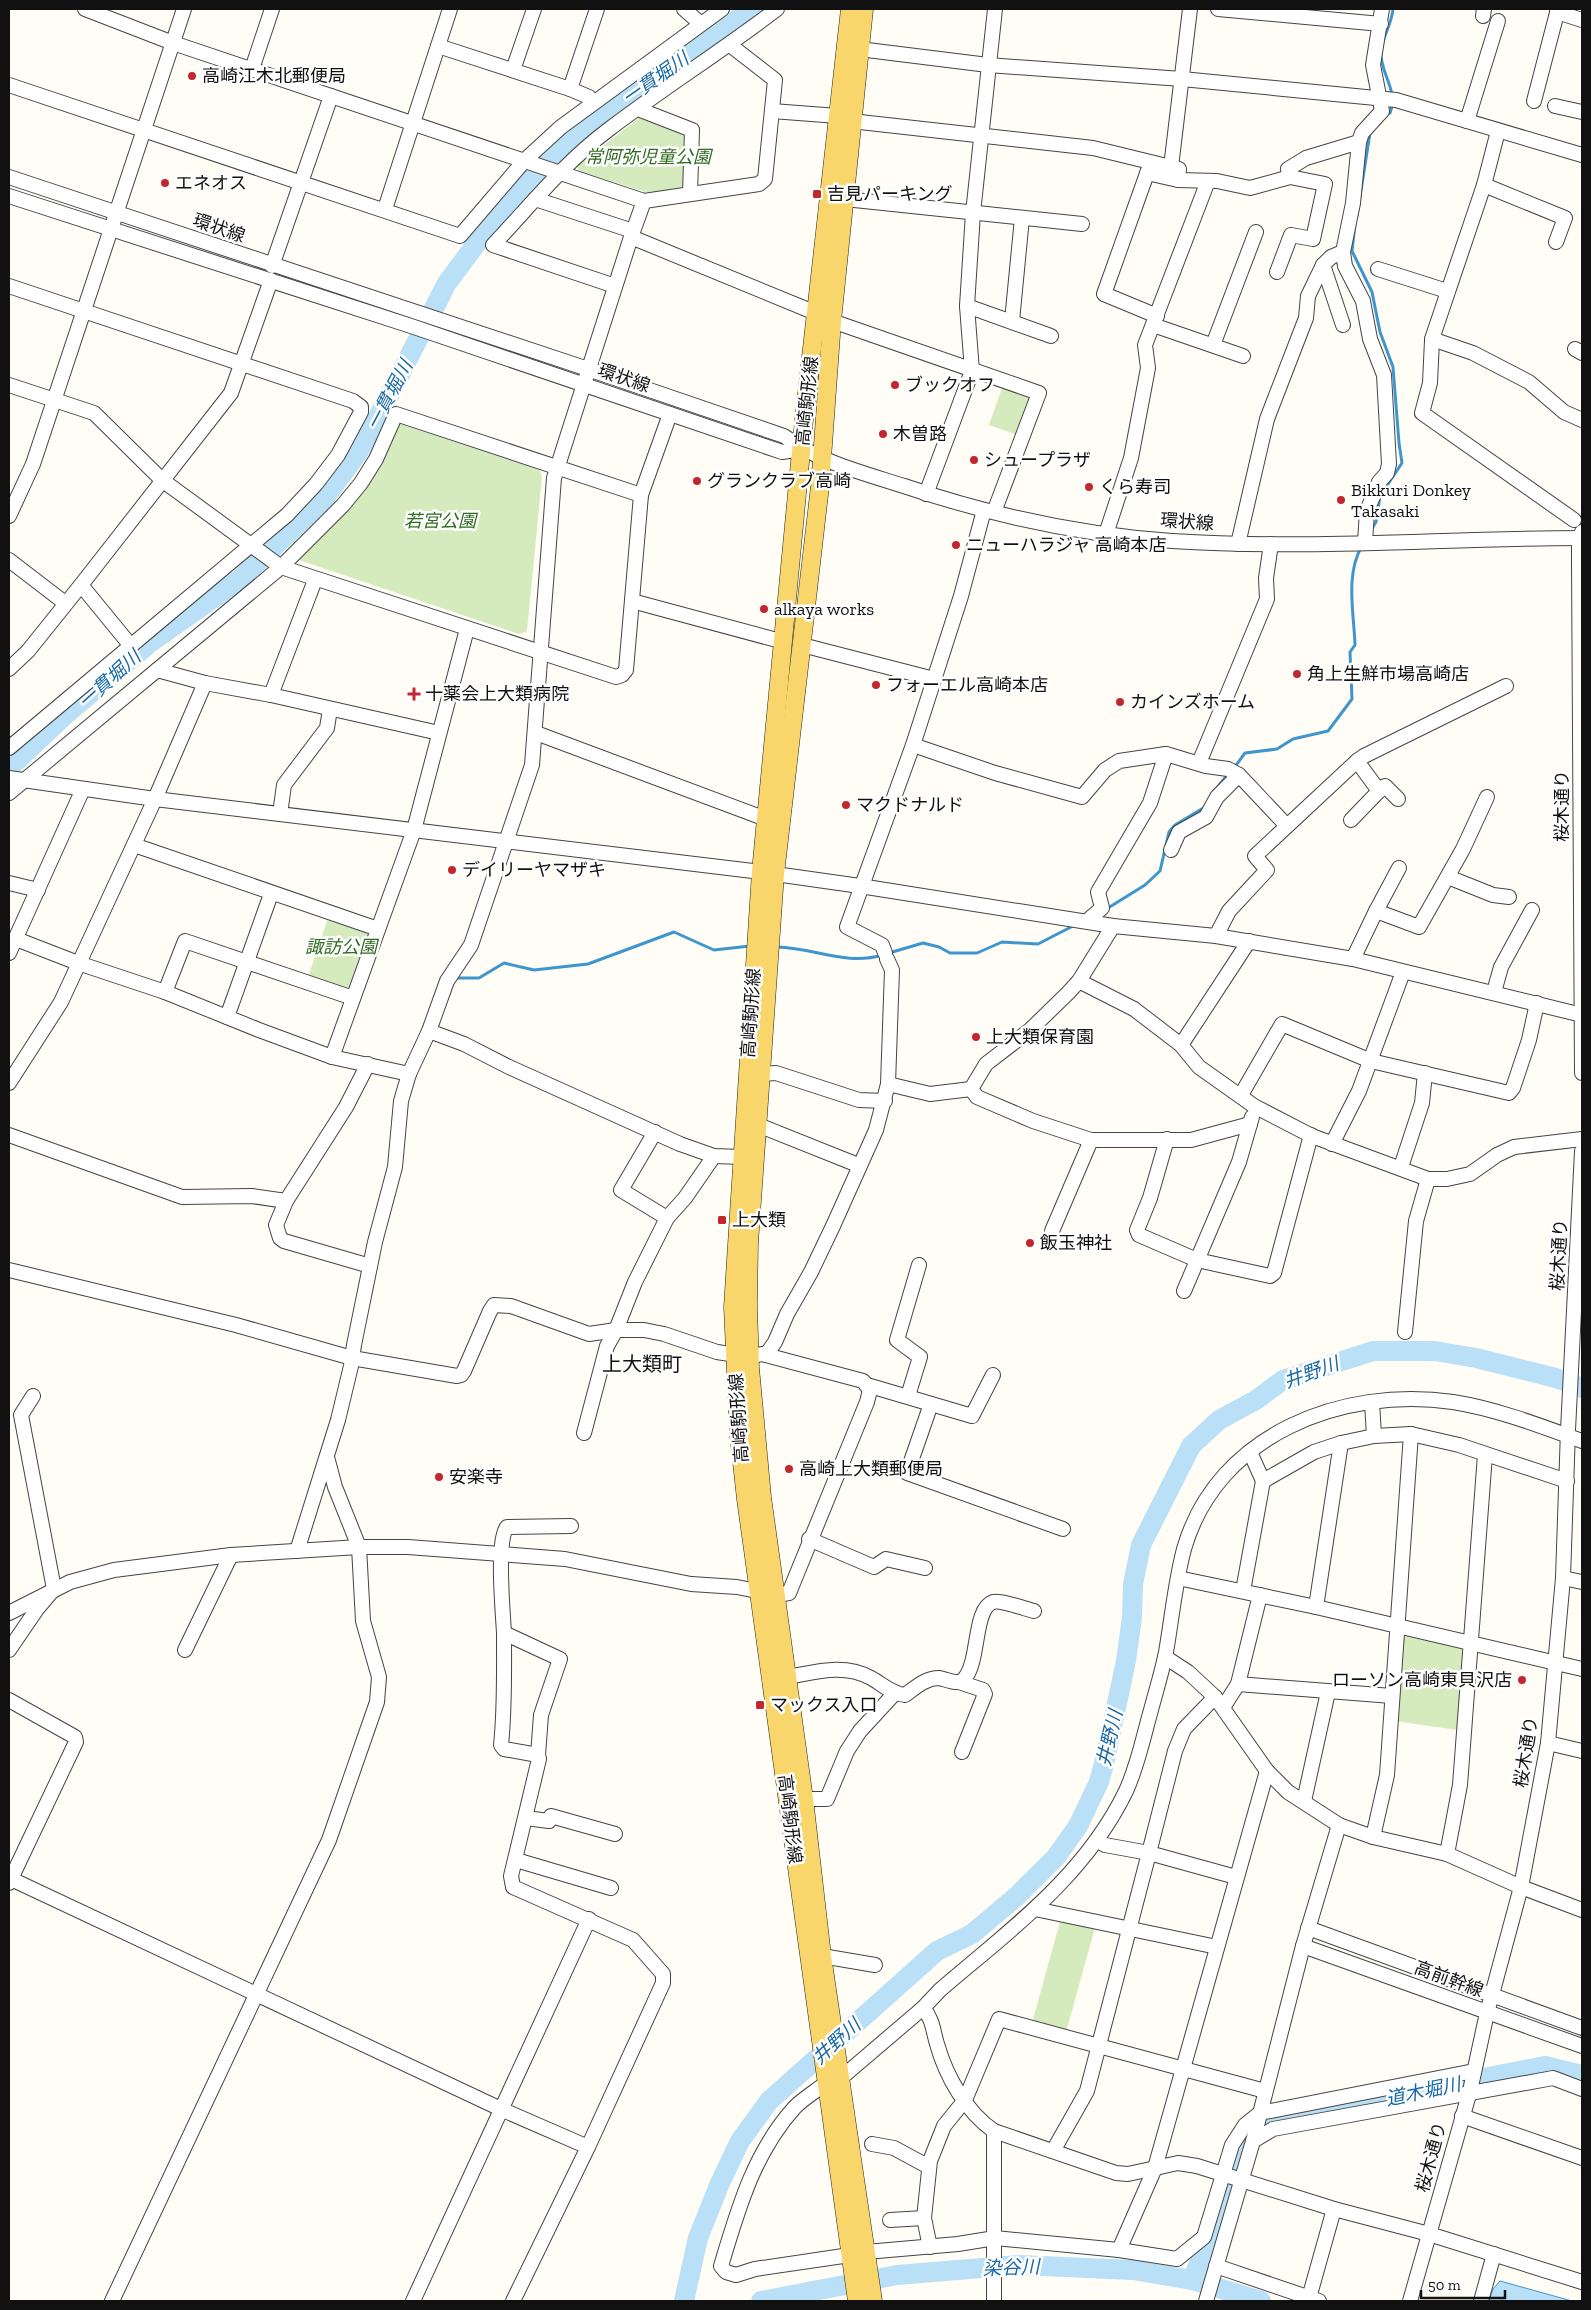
<svg xmlns="http://www.w3.org/2000/svg" width="1591" height="2310" viewBox="0 0 1591 2310" font-family="'Zilla Slab','Noto Sans JP',serif">
<style>
.green{fill:#d5ebbd}
.water{fill:#b9e0f7;stroke:#3f96cf}
.lines{fill:none;stroke-linecap:round;stroke-linejoin:round}
.stream{stroke:#3f96cf;stroke-width:3}
.river{stroke:#b9e0f7;stroke-width:20}
.minor-casing{stroke:#444;stroke-width:16}
.major-casing{stroke:#222;stroke-width:19}
.minor{stroke:#fff;stroke-width:14}
.major{stroke:#f9d66b;stroke-width:18}
.poi-dot{fill:#c4262e;stroke:#fff;stroke-width:2}
.labels{text-anchor:middle;stroke-width:5;stroke-linejoin:round;paint-order:stroke}
.poi-label{font-size:18px;fill:#111;stroke:#fff;text-anchor:start}
.park-label{font-size:18px;font-style:italic;fill:#2f6b1f;stroke:#fff}
.street-label{font-size:18px;fill:#111;stroke:#fff}
.water-label{font-size:19px;font-style:italic;fill:#1768a6;stroke:#fff}
.quarter-label{font-size:20px;fill:#111;stroke:#fff}
</style>
<rect width="100%" height="100%" fill="#fffdf5"/>
<g class="green">
<path d="M639 118 687 135 683 184 680 190 646 192 579 171 577 166Z"/>
<path d="M1002 388 1033 399 1020 436 989 425Z"/>
<path d="M397 420 540 470 542 477 527 631 519 634 296 559 319 534Z"/>
<path d="M328 918 365 929 369 936 348 989 307 980Z"/>
<path d="M1407 1635 1460 1647 1465 1654 1457 1730 1395 1721 1401 1640Z"/>
<path d="M1061 1918 1095 1928 1066 2032 1032 2023Z"/>
</g>
<path class="water" d="M1500 2281 1572 2301H1489L1493 2289Z"/>
<g class="lines">
<g class="stream">
<path d="M1392 95C1390 81 1380 67 1381 52 1382 37 1392 24 1393 9"/>
<path d="M1386 115 1390 113 1393 103"/>
<path d="M1357 216 1370 133"/>
<path d="M1355 224 1352 251 1372 292 1380 332 1393 367 1399 443 1402 463 1380 496 1376 522 1371 530"/>
<path d="M1234 768 1245 753 1277 749 1293 739 1328 731 1352 699 1350 652 1355 645C1354 614 1345 574 1362 546"/>
<path d="M1216 789 1228 774"/>
<path d="M1108 908 1145 885 1160 871 1169 832 1175 825 1205 807"/>
<path d="M777 947C816 948 845 966 883 955"/>
<path d="M889 953 923 943 939 947 950 953H977L1002 942 1038 944 1071 927"/>
<path d="M457 978H479L504 963 534 970 588 964 674 932 714 950 750 946"/>
</g>
<g class="river">
<path d="M9 768 63 717 151 642 239 580 323 500 357 454 378 417 447 283 494 220 531 177 587 126 752 9"/>
<path d="M1264 2124 1269 2120 1545 2066 1582 2075"/>
<path d="M1192 2280 1208 2242 1239 2147"/>
<path d="M684 2301 698 2238 720 2183 740 2141 769 2101 937 1951 972 1934 1017 1896 1056 1857 1078 1826 1099 1782 1104 1764 1126 1661 1132 1617 1133 1584 1141 1545 1191 1446 1219 1420 1256 1400 1283 1380 1373 1351H1435L1476 1358 1556 1378 1582 1388"/>
<path d="M761 2301 897 2275 1019 2265 1133 2270 1192 2280 1261 2301"/>
</g>
<g class="minor-casing">
<g id="minor">
<path d="M85 9 173 43 644 201 759 184 765 179 775 80 730 45"/>
<path d="M684 9 701 24"/>
<path d="M1218 9 1381 24"/>
<path d="M1557 12 1582 20"/>
<path d="M1483 16 1484 9"/>
<path d="M438 46 570 89 589 97 593 102"/>
<path d="M851 48 988 65 1182 79 1396 100 1582 155"/>
<path d="M252 69 272 9"/>
<path d="M513 70 534 9"/>
<path d="M9 85 460 236 525 160 561 127 722 9"/>
<path d="M570 89 597 9"/>
<path d="M1534 101 1558 9"/>
<path d="M1555 106 1582 112"/>
<path d="M638 109 692 130 690 194"/>
<path d="M772 111 838 116"/>
<path d="M851 121 1093 148 1179 169 1178 180"/>
<path d="M1467 121 1498 21"/>
<path d="M1498 131 1484 185 1432 339 1473 353 1529 382 1564 412 1582 420"/>
<path d="M1150 165 1104 294 1157 316"/>
<path d="M1171 167 1190 9"/>
<path d="M1147 173 1178 180 1217 181 1250 188 1290 177 1325 184 1313 239 1291 235 1277 272"/>
<path d="M9 177 588 369 784 436C819 462 863 473 904 486 990 515 1082 535 1172 541 1309 550 1446 538 1582 538"/>
<path d="M1290 177 1288 169 1306 158 1359 142"/>
<path d="M1484 185 1565 218 1556 242"/>
<path d="M9 196 411 326 782 452 802 449"/>
<path d="M535 199 633 231"/>
<path d="M845 199 1082 224"/>
<path d="M385 209 450 9"/>
<path d="M631 237 816 313"/>
<path d="M1323 265 1343 325"/>
<path d="M272 266 331 96"/>
<path d="M1378 269 1447 291"/>
<path d="M9 286 353 401 361 407V412L338 455 316 484 287 515 9 748"/>
<path d="M615 286 493 245C530 206 564 163 608 130 663 88 722 51 777 9"/>
<path d="M967 306 1051 336"/>
<path d="M832 321 1039 393 994 512"/>
<path d="M1012 321 1022 218"/>
<path d="M1153 325 1243 356"/>
<path d="M1432 340 1430 383 1422 413 1574 520"/>
<path d="M1213 345 1256 232"/>
<path d="M1575 349 1582 353"/>
<path d="M9 385 94 413 162 480 281 567 616 677 622 675 626 670 641 495 670 414"/>
<path d="M926 494 972 371 967 306 973 213 995 9"/>
<path d="M9 516 33 464 184 9"/>
<path d="M1582 532 1579 538V561L1582 1073"/>
<path d="M1106 534 1131 458 1148 368 1145 345 1208 181"/>
<path d="M1365 542 1367 511 1379 482 1387 473 1389 464 1384 375 1370 339 1363 301 1345 266 1343 252 1353 203 1359 142 1362 133 1382 111 1373 65 1382 9"/>
<path d="M1238 544 1267 419 1306 318 1308 296 1323 265 1331 257 1343 252"/>
<path d="M9 560 65 603"/>
<path d="M81 585 131 646"/>
<path d="M632 601 784 642"/>
<path d="M802 645 934 679"/>
<path d="M9 669 28 651 81 585 231 393 271 280"/>
<path d="M157 670 205 683 271 695 439 733"/>
<path d="M271 695 315 580"/>
<path d="M536 733 766 819"/>
<path d="M913 745 995 773 1082 797 1105 770 1119 761 1166 754 1206 766 1228 769 1239 775 1287 826"/>
<path d="M1357 761 1379 791 1385 786 1398 799"/>
<path d="M1199 763 1267 599 1266 578 1271 544"/>
<path d="M9 778 155 799 761 872 860 886 1113 926 1216 936 1353 959 1582 1015"/>
<path d="M9 793 281 567 343 505 361 483 376 459 396 414 641 495"/>
<path d="M280 814 284 785 327 728 330 709"/>
<path d="M1351 820 1379 791"/>
<path d="M134 845 378 929"/>
<path d="M1171 850 1179 832 1206 817 1217 797 1239 775"/>
<path d="M1448 877 1493 895 1509 897"/>
<path d="M9 883 38 890"/>
<path d="M1376 911 1399 868"/>
<path d="M1087 921 1102 908 1098 892 1150 803 1166 754"/>
<path d="M1216 936 1229 911 1267 870 1255 856 1357 761 1364 756 1506 686"/>
<path d="M16 939 78 963 165 992 259 1030 332 1057 409 1074"/>
<path d="M9 953 83 789"/>
<path d="M885 953 882 945 847 927 913 745 961 596 984 510"/>
<path d="M1353 959 1376 911 1419 927 1463 849 1487 797"/>
<path d="M1079 981 1134 1009 1181 1045 1199 1067 1254 1106 1312 1136 1428 1179H1447L1470 1174 1497 1155 1514 1147 1582 1139"/>
<path d="M165 992 185 941 353 998"/>
<path d="M1494 992 1501 967 1532 910"/>
<path d="M227 1017 271 894"/>
<path d="M429 1031 464 1044 509 1067 680 1144 714 1156 742 1157"/>
<path d="M1181 1045 1249 941"/>
<path d="M332 1057 414 830 467 629"/>
<path d="M368 1064 346 1107 286 1201 276 1225 280 1238 284 1241 370 1266"/>
<path d="M762 1074 776 1073 859 1100 885 1101"/>
<path d="M9 1083 61 1002 155 799 205 683"/>
<path d="M888 1084 930 1094 971 1089"/>
<path d="M971 1089 977 1097 1033 1121 1091 1140H1191L1250 1124"/>
<path d="M971 1089 986 1064 1030 1030 1068 993 1079 981 1113 926"/>
<path d="M1241 1095 1282 1024 1371 1061 1509 1093 1513 1088 1529 1040 1537 1003"/>
<path d="M758 1125 858 1165"/>
<path d="M9 1135 182 1197 252 1196 286 1201"/>
<path d="M1167 1139 1150 1198 1137 1230 1139 1235 1197 1260 1270 1276 1274 1273 1311 1135"/>
<path d="M1332 1144 1359 1091 1403 972"/>
<path d="M1401 1167 1422 1103 1425 1073"/>
<path d="M667 1218 685 1198 714 1156"/>
<path d="M1052 1231 1091 1140"/>
<path d="M9 1270 236 1325 352 1358 457 1376 461 1375 464 1371 490 1311 494 1305 511 1306 589 1334 616 1330H644L664 1334 717 1352 749 1357 762 1354 863 1381 870 1390 867 1402 789 1593 777 1595 737 1587 691 1584 565 1559 408 1547H359L231 1555 114 1570 70 1582 9 1613"/>
<path d="M1184 1291 1239 1162 1252 1117"/>
<path d="M1405 1332 1416 1221 1428 1179"/>
<path d="M766 1355 775 1342 787 1314 811 1272 833 1226 876 1130 888 1084 892 970 887 959"/>
<path d="M867 1385 972 1416 993 1375"/>
<path d="M908 1396 920 1357 897 1340 919 1265"/>
<path d="M1372 1402 1374 1436"/>
<path d="M931 1404 907 1473 1063 1529"/>
<path d="M584 1433 607 1346 616 1330 635 1282 667 1218 621 1190 655 1132"/>
<path d="M1250 1452 1263 1481"/>
<path d="M809 1539 874 1567 886 1559 925 1568"/>
<path d="M297 1551 338 1420 351 1366 354 1345 375 1242 395 1167 401 1101 409 1074 429 1031 447 981 471 945 532 765 554 478 631 237 644 201"/>
<path d="M1178 1578 1316 1607 1582 1669"/>
<path d="M1563 1578 1582 1582"/>
<path d="M1243 1591 1263 1481 1314 1452 1341 1443 1374 1436 1411 1434 1459 1445 1567 1481"/>
<path d="M1316 1607 1341 1443"/>
<path d="M504 1633 560 1659 541 1715 538 1755"/>
<path d="M9 1650 37 1609 54 1589 21 1415 33 1396"/>
<path d="M185 1650 231 1555"/>
<path d="M1165 1657 1188 1672 1215 1697 1267 1771 1288 1792 1339 1825 1373 1837 1447 1854 1521 1887 1582 1910"/>
<path d="M788 1677C816 1672 844 1663 871 1678 882 1684 892 1694 905 1695 915 1688 925 1678 939 1678 946 1679 958 1686 964 1679 980 1662 973 1609 993 1602 1000 1600 1026 1609 1034 1611"/>
<path d="M959 1682 983 1690 985 1694 962 1752"/>
<path d="M1238 1684 1392 1696"/>
<path d="M1215 1697 1184 1729 1175 1751 1149 1853 1236 1877"/>
<path d="M9 1700 75 1737 76 1742 9 1883"/>
<path d="M1224 1706 1238 1684 1260 1595"/>
<path d="M1548 1743 1582 1751"/>
<path d="M804 1799H827L847 1751 860 1731 895 1693"/>
<path d="M1304 1801 1328 1692"/>
<path d="M526 1818 549 1821 551 1816 615 1834"/>
<path d="M1373 1837 1387 1775 1411 1434"/>
<path d="M1447 1854 1460 1785 1485 1455"/>
<path d="M516 1860 611 1888"/>
<path d="M9 1878 503 2110 588 2147"/>
<path d="M1035 1909 1217 1947"/>
<path d="M1308 1928 1582 2028"/>
<path d="M1303 1946 1582 2046"/>
<path d="M815 1957 822 1956 875 1965"/>
<path d="M923 2008C933 2019 933 2031 937 2044 946 2076 966 2112 994 2131L1116 2173 1128 2174 1178 2163 1197 2166 1334 2209 1429 2234 1582 2282"/>
<path d="M841 2078 923 2008 940 1990C1010 1930 1085 1876 1126 1791 1138 1765 1143 1738 1151 1710 1156 1691 1162 1672 1166 1652 1172 1618 1175 1583 1184 1549 1217 1434 1343 1386 1453 1402 1497 1409 1541 1426 1582 1441"/>
<path d="M826 2083C816 2091 804 2098 795 2107 754 2152 738 2209 721 2266L726 2272 736 2275 755 2269 850 2255"/>
<path d="M1462 2116 1582 2158"/>
<path d="M1253 2141 1273 2129 1553 2078 1582 2089"/>
<path d="M872 2144 894 2148 929 2167"/>
<path d="M1053 2151 1087 2091 1149 1853 1105 1845 1097 1840"/>
<path d="M890 2220 924 2218"/>
<path d="M930 2247 924 2218 930 2161 944 2126 965 2100 999 2019 1265 2091"/>
<path d="M1119 2250 1155 2168 1267 1771"/>
<path d="M866 2252 958 2244 995 2238 1119 2250 1177 2259 1204 2237 1232 2145 1245 2125 1260 2113 1474 2071"/>
<path d="M1216 2266 1319 2301"/>
<path d="M1309 2298 1334 2209"/>
<path d="M112 2301 329 1840 377 1702 379 1677 363 1621 359 1547 335 1487 327 1457"/>
<path d="M413 2301 589 1919"/>
<path d="M513 2301 588 2147 663 1983V1974L633 1940 513 1887 511 1876 539 1759 538 1755 504 1749 501 1745C505 1708 504 1670 504 1633 503 1613 496 1541 507 1527L571 1526"/>
<path d="M994 2301V2131"/>
<path d="M1206 2301 1253 2141 1303 1946 1339 1825"/>
<path d="M1410 2301 1470 2091 1487 2013 1521 1887 1548 1743 1563 1578 1568 1430 1582 1151"/>
<path d="M1481 2301 1494 2254"/>
</g>
</g>
<g class="major-casing">
<g id="major">
<path d="M850 9 804 420 761 872 733 1307 739 1435 746 1499 857 2301"/>
<path d="M864 9 832 321 820 486 775 874 749 1243 748 1306 750 1368 762 1497 804 1799 822 1956 873 2301"/>
</g>
</g>
<use href="#minor" class="minor"/>
<use href="#major" class="major"/>
</g>
<g class="poi-dot">
<circle cx="192" cy="76" r="5"/>
<circle cx="165" cy="183" r="5"/>
<rect x="812" y="189" width="10" height="10" rx="2.5"/>
<circle cx="895" cy="385" r="5"/>
<circle cx="883" cy="434" r="5"/>
<circle cx="974" cy="460" r="5"/>
<circle cx="697" cy="481" r="5"/>
<circle cx="1089" cy="487" r="5"/>
<circle cx="1341" cy="500" r="5"/>
<circle cx="956" cy="545" r="5"/>
<circle cx="764" cy="609" r="5"/>
<circle cx="1297" cy="674" r="5"/>
<circle cx="876" cy="685" r="5"/>
<path d="M411.5 686.5h5v5h5v5h-5v5h-5v-5h-5v-5h5z"/>
<circle cx="1120" cy="702" r="5"/>
<circle cx="846" cy="805" r="5"/>
<circle cx="452" cy="870" r="5"/>
<circle cx="976" cy="1037" r="5"/>
<rect x="717" y="1215" width="10" height="10" rx="2.5"/>
<circle cx="1030" cy="1243" r="5"/>
<circle cx="789" cy="1469" r="5"/>
<circle cx="439" cy="1477" r="5"/>
<circle cx="1522" cy="1680" r="5"/>
<rect x="755" y="1700" width="10" height="10" rx="2.5"/>
</g>
<g class="labels">
<g class="poi-label">
<text x="202" y="82">高崎江木北郵便局</text>
<text x="175" y="189">エネオス</text>
<text x="827" y="200">吉見パーキング</text>
<text x="905" y="391">ブックオフ</text>
<text x="893" y="440">木曽路</text>
<text x="984" y="466">シュープラザ</text>
<text x="707" y="487">グランクラブ高崎</text>
<text x="1099" y="493">くら寿司</text>
<text x="1351" y="496">Bikkuri Donkey<tspan x="1351" dy="21">Takasaki</tspan></text>
<text x="966" y="551">ニューハラジャ 高崎本店</text>
<text x="774" y="615">alkaya works</text>
<text x="1307" y="680">角上生鮮市場高崎店</text>
<text x="886" y="691">フォーエル高崎本店</text>
<text x="425" y="700">十薬会上大類病院</text>
<text x="1130" y="708">カインズホーム</text>
<text x="856" y="811">マクドナルド</text>
<text x="462" y="876">デイリーヤマザキ</text>
<text x="986" y="1043">上大類保育園</text>
<text x="732" y="1226">上大類</text>
<text x="1040" y="1249">飯玉神社</text>
<text x="799" y="1475">高崎上大類郵便局</text>
<text x="449" y="1483">安楽寺</text>
<text x="1512" y="1686" text-anchor="end">ローソン高崎東貝沢店</text>
<text x="770" y="1711">マックス入口</text>
</g>
<g class="park-label">
<text x="648" y="163">常阿弥児童公園</text>
<text x="440" y="527">若宮公園</text>
<text x="341" y="953">諏訪公園</text>
</g>
<g class="street-label">
<text transform="translate(219 228) rotate(19)" y="6">環状線</text>
<text transform="translate(624 378) rotate(19)" y="6">環状線</text>
<text transform="translate(807 401) rotate(-84)" y="6">高崎駒形線</text>
<text transform="translate(1187 522) rotate(4)" y="6">環状線</text>
<text transform="translate(1562 806) rotate(-90)" y="6">桜木通り</text>
<text transform="translate(751 1013) rotate(-86)" y="6">高崎駒形線</text>
<text transform="translate(1559 1255) rotate(-87)" y="6">桜木通り</text>
<text transform="translate(739 1418) rotate(-94)" y="6">高崎駒形線</text>
<text transform="translate(1526 1752) rotate(-81)" y="6">桜木通り</text>
<text transform="translate(790 1819) rotate(83)" y="6">高崎駒形線</text>
<text transform="translate(1449 1979) rotate(20)" y="6">高前幹線</text>
<text transform="translate(1431 2157) rotate(-75)" y="6">桜木通り</text>
</g>
<g class="water-label">
<text transform="translate(655 78) rotate(-35)" y="7">一貫堀川</text>
<text transform="translate(389 395) rotate(-62)" y="7">一貫堀川</text>
<text transform="translate(109 679) rotate(-42)" y="7">一貫堀川</text>
<text transform="translate(1311 1372) rotate(-20)" y="7">井野川</text>
<text transform="translate(1109 1738) rotate(-77)" y="7">井野川</text>
<text transform="translate(836 2041) rotate(-42)" y="7">井野川</text>
<text transform="translate(1423 2091) rotate(-12)" y="7">道木堀川</text>
<text transform="translate(1011 2267) rotate(-2)" y="7">染谷川</text>
</g>
<g class="quarter-label">
<text x="642" y="1371">上大類町</text>
</g>
</g>
<rect width="1591" height="2310" fill="none" stroke="#111111" stroke-width="20"/>
<path d="M1421 2290v8h84v-8" fill="none" stroke="#111111" stroke-width="2.5"/>
<text x="1428" y="2290" font-size="15" fill="#111111" stroke="#ffffff" stroke-width="4" paint-order="stroke">50 m</text>
</svg>
